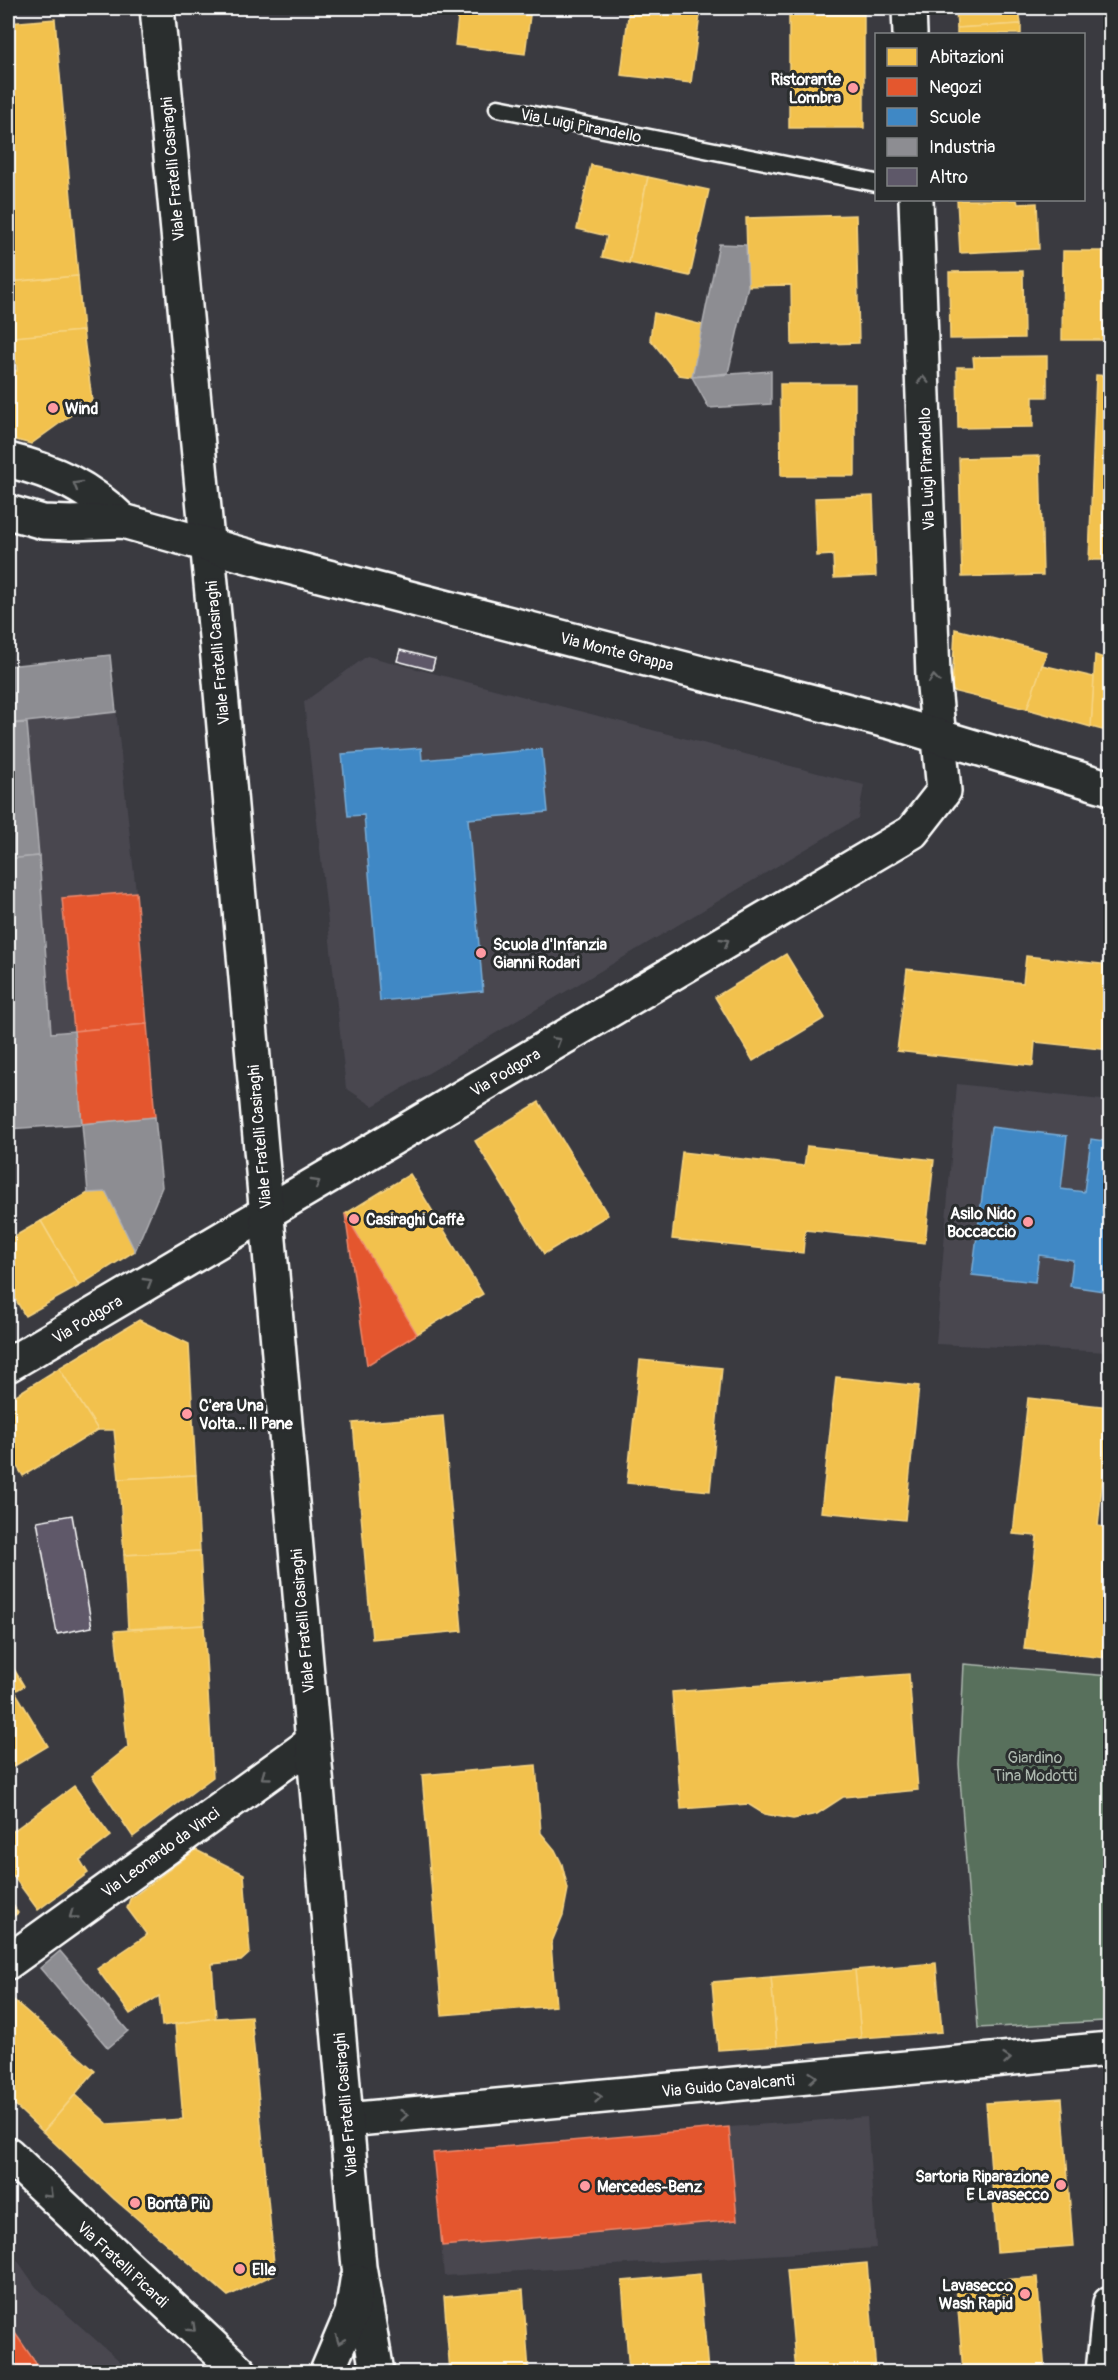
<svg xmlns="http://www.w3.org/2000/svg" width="1118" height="2380" viewBox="0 0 1118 2380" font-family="Pangolin,sans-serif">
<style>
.built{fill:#494750}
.green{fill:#586f5c;stroke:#acb7ae;stroke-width:1.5}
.homes{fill:#f2c14e;stroke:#f6d483;stroke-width:1.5}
.shops{fill:#e4572e;stroke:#ec896d;stroke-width:1.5}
.schools{fill:#3f88c5;stroke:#79acd6;stroke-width:1.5}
.industry{fill:#8d8d92;stroke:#afafb3;stroke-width:1.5}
.building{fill:#5e5869;stroke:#fff;stroke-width:1.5}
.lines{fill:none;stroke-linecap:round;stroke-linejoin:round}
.service-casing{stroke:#fff;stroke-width:21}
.minor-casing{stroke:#fff;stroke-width:38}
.tertiary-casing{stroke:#fff;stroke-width:38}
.secondary-casing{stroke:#fff;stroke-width:38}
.service{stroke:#2a2d2e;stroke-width:16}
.minor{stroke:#2a2d2e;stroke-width:33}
.tertiary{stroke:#2a2d2e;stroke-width:33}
.secondary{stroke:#2a2d2e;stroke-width:33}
.oneway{stroke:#6a6c6d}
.poi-dot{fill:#ff9aa2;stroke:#2a2d2e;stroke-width:2}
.labels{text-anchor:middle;stroke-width:6;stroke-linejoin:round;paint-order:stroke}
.poi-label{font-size:16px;font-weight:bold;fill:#fff;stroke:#2a2d2e;text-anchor:start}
.street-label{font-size:16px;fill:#fff;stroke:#2a2d2e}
.park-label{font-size:16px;fill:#acb7ae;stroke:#2a2d2e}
</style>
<rect width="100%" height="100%" fill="#3a3a40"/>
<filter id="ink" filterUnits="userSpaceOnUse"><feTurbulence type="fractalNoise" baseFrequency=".0167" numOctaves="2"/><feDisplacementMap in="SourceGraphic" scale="12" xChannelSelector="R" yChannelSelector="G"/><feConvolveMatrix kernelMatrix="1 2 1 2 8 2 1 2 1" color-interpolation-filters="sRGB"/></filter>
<g filter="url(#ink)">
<g class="built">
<path d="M110 655 136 892 62 899 82 1124 8 1129V666Z"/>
<path d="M367 656 864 785 858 818 373 1106 346 1088 304 702Z"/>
<path d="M957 1084 1110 1101V1352L936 1344Z"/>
<path d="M867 2117 876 2248 444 2276 433 2153 729 2127Z"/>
<path d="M8 2247 36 2287 132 2372H8Z"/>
</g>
<path class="green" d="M964 1664 1110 1676V1937L1104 2021 978 2028 959 1764Z"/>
<g class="homes">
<path d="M459 8H531L525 54 455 45Z"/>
<path d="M629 8H677L676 13 700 15 691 83 621 75Z"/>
<path d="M956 8H1019L1021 24 957 28Z"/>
<path d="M864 11V128H789V12Z"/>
<path d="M55 19 78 276 8 282V23Z"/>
<path d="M1021 24V34H957V28Z"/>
<path d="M591 165 648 177 629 263 602 257 607 236 577 229Z"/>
<path d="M648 177 709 190 690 276 629 263Z"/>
<path d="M957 200H1017L1018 204 1037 203 1039 249 960 253Z"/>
<path d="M856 215 859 343 792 345 791 285 748 286 746 218Z"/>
<path d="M1063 251H1103V340H1062Z"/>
<path d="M1023 271 1024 338 950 339 949 272Z"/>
<path d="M78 276 83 331 8 338V282Z"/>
<path d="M654 313 703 325 692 377 679 375 650 339Z"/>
<path d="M83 331 92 400 31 444 8 438V368L17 371 13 337Z"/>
<path d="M1047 356V397H1033V427L958 428 957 367H974L973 357Z"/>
<path d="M1096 375 1110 376V560H1089Z"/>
<path d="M780 384H855V476H781Z"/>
<path d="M1040 456 1043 575 962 577 959 458Z"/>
<path d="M873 496 876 576 834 578 833 555 817 556 815 498Z"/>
<path d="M1105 560H1110V601L1103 599Z"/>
<path d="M955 629 1047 652 1027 709 952 691Z"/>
<path d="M1095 655 1110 660V732L1091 727Z"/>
<path d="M1042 665 1094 677 1091 727 1027 709Z"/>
<path d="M786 954 825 1018 753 1061 715 997Z"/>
<path d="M1026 956 1110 965V1050L1035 1042 1033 1066 897 1051 907 969 1023 983Z"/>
<path d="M539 1102 608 1215 544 1254 475 1141Z"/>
<path d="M807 1146 934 1160 925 1243 805 1230 803 1253 672 1239 682 1152 804 1166Z"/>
<path d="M410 1174 483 1294 417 1334 345 1214Z"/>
<path d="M106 1192 135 1251 79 1286 41 1221 88 1193Z"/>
<path d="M41 1221 79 1286 25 1316 8 1286V1240Z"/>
<path d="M139 1320 189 1344 196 1475 119 1479 114 1430H98L59 1368Z"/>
<path d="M640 1360 722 1368 710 1491 627 1483Z"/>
<path d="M59 1368 98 1430 23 1476 8 1452V1400Z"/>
<path d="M836 1377 919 1386 905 1520 821 1512Z"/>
<path d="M1028 1398 1110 1407 1098 1526 1110 1528V1619L1106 1658 1024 1649 1037 1536 1013 1534Z"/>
<path d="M443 1416 462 1631 372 1639 353 1423Z"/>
<path d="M196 1475 200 1551 124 1555 119 1479Z"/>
<path d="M200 1551 204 1625 128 1629 124 1555Z"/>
<path d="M204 1625 213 1777 133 1837 92 1776 128 1747 115 1631Z"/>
<path d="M8 1659 24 1686 8 1695Z"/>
<path d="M909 1674 918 1790 843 1797 817 1814 793 1819 764 1814 748 1804 681 1809 672 1692Z"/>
<path d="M15 1691 48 1746 8 1770V1695Z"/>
<path d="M536 1765 541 1833 555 1850 562 1864 568 1889 563 1915 551 1944 556 2006 442 2015 422 1775Z"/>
<path d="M74 1786 111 1836 80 1860 88 1873 38 1910 8 1869V1835Z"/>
<path d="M196 1850 244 1874 250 1953 241 1961 212 1964 216 2018 162 2026 159 1996 130 2014 97 1969 147 1935 127 1908 130 1899Z"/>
<path d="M8 1897 18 1913 8 1920Z"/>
<path d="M936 1963 942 2032 861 2038 855 1970Z"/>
<path d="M855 1970 861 2038 777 2046 771 1977Z"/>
<path d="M771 1977 777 2046 718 2050 712 1982Z"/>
<path d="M8 1995 95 2071 43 2132 8 2099Z"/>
<path d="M251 2016 275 2274 228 2296 114 2199 43 2132 75 2095 108 2124 183 2119 175 2024 216 2018Z"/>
<path d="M1062 2098 1073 2246 997 2252 986 2103Z"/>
<path d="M867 2263 876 2372H796L787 2270Z"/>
<path d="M700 2274 708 2372H629L622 2281Z"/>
<path d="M1037 2277 1045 2372H963L956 2284Z"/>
<path d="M523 2290 529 2372H450L444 2297Z"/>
</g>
<g class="shops">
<path d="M136 892 147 1024 74 1031 62 898Z"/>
<path d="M147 1024 155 1117 82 1124 74 1031Z"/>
<path d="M345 1214 417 1334 367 1365Z"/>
<path d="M729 2127 737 2220 442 2246 433 2153Z"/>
<path d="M8 2323 42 2372H8Z"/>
</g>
<g class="schools">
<path d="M421 748 422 760 542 749 548 812 468 819 483 991 380 1001 364 815 348 816 342 754Z"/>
<path d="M991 1127 1067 1136 1061 1189 1084 1192 1091 1139 1110 1142V1292L1070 1286 1073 1260 1039 1255 1035 1282 972 1275Z"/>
</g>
<g class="industry">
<path d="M719 244 746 245 748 286 728 373 692 377Z"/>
<path d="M771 371V404L709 408 692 377Z"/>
<path d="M110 655 116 712 8 724V666Z"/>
<path d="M27 723 39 856 8 859V724Z"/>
<path d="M39 856 51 1033 74 1031 82 1124 8 1129V859Z"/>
<path d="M155 1117 162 1187 135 1251 106 1192 88 1193 82 1124Z"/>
<path d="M60 1951 128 2031 108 2048 40 1968Z"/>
</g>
<g class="building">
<path d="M400 650 435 659 432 670 397 661Z"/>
<path d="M72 1515 92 1627 57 1634 37 1521Z"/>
</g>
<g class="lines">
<g class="service-casing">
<path id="service" d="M498 108 876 183"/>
</g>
<g class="minor-casing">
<g id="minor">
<path d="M909 8 910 34"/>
<path d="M8 1365 912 832 944 791 933 676 916 200"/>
<path d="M8 1962 313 1742"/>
<path d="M346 2120 1110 2049"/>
<path d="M8 2154 240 2372"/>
<path d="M1103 2372 1110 2303"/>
</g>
</g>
<g class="tertiary-casing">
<g id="tertiary">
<path d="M157 8 218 658 359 2267 377 2372"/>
<path d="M327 2372 352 2313 357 2281"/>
</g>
</g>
<g class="secondary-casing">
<g id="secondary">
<path d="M8 460C56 472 87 486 123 521"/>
<path d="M8 512 43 522 71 523 123 521 258 559 891 722 1110 788"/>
</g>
</g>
<use href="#service" class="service"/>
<use href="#minor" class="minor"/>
<use href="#tertiary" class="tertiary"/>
<use href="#secondary" class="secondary"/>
</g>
<defs><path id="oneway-chevron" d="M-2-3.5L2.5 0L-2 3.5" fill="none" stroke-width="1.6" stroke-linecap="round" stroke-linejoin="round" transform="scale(1.5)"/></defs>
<g class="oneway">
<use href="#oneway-chevron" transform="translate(923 380) rotate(-92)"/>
<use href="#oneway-chevron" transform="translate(77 485) rotate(-150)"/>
<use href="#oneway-chevron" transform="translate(934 679) rotate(-95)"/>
<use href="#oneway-chevron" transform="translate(725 942) rotate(-31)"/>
<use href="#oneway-chevron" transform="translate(557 1041) rotate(-31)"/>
<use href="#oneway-chevron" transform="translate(316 1183) rotate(-30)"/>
<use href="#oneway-chevron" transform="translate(148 1282) rotate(-31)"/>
<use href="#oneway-chevron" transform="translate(265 1776) rotate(144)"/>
<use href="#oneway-chevron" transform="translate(73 1915) rotate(144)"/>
<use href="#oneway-chevron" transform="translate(1007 2059) rotate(-5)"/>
<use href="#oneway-chevron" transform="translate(813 2077) rotate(-5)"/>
<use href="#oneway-chevron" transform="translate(598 2097) rotate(-5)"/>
<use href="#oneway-chevron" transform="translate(404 2115) rotate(-5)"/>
<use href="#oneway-chevron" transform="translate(49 2194) rotate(44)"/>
<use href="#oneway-chevron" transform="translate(192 2328) rotate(43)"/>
<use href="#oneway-chevron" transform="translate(340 2340) rotate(112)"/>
</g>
</g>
<g class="poi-dot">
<circle cx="853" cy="88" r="6"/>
<circle cx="53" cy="408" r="6"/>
<circle cx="481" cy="953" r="6"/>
<circle cx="354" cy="1219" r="6"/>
<circle cx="1028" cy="1222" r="6"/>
<circle cx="187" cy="1414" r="6"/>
<circle cx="1061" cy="2185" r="6"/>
<circle cx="585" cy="2186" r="6"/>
<circle cx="135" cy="2203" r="6"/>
<circle cx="240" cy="2269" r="6"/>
<circle cx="1025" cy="2294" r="6"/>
</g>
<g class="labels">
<g class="poi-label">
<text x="841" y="85" text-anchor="end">Ristorante<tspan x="841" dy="18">Lombra</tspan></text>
<text x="65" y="414">Wind</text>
<text x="493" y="950">Scuola d'Infanzia<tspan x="493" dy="18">Gianni Rodari</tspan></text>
<text x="1016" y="1219" text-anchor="end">Asilo Nido<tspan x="1016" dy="18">Boccaccio</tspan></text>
<text x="366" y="1225">Casiraghi Caffè</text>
<text x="199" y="1411">C'era Una<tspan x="199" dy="18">Volta... Il Pane</tspan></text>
<text x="1049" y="2182" text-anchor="end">Sartoria Riparazione<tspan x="1049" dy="18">E Lavasecco</tspan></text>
<text x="597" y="2192">Mercedes-Benz</text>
<text x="147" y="2209">Bontà Più</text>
<text x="252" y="2275">Elle</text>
<text x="1013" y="2291" text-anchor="end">Lavasecco<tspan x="1013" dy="18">Wash Rapid</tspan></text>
</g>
<g class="street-label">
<text transform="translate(581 125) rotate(11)" y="6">Via Luigi Pirandello</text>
<text transform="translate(172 169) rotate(-95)" y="6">Viale Fratelli Casiraghi</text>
<text transform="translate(926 469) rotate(-92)" y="6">Via Luigi Pirandello</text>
<text transform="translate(617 651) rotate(14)" y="6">Via Monte Grappa</text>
<text transform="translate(217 653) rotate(-95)" y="6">Viale Fratelli Casiraghi</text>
<text transform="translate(505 1072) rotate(-31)" y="6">Via Podgora</text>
<text transform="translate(259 1137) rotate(-95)" y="6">Viale Fratelli Casiraghi</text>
<text transform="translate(87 1319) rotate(-31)" y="6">Via Podgora</text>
<text transform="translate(302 1621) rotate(-95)" y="6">Viale Fratelli Casiraghi</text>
<text transform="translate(160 1852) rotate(-36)" y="6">Via Leonardo da Vinci</text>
<text transform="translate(728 2085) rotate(-5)" y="6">Via Guido Cavalcanti</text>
<text transform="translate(345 2105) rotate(-95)" y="6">Viale Fratelli Casiraghi</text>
<text transform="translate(123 2264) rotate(43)" y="6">Via Fratelli Picardi</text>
</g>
<g class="park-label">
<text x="1035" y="1763">Giardino<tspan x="1035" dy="18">Tina Modotti</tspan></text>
</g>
</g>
<rect width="1118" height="2380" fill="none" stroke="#2a2d2e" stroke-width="30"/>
<rect x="15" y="15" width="1088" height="2350" fill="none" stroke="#fff" stroke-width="2" filter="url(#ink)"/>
<rect x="875" y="33" width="210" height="168" fill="#2a2d2e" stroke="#7f8182" stroke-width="1.5"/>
<rect x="887" y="48" width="30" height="18" fill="#f2c14e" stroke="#7f8182" stroke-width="1.5"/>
<text x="929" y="63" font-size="18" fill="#ffffff">Abitazioni</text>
<rect x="887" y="78" width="30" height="18" fill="#e4572e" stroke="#7f8182" stroke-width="1.5"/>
<text x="929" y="93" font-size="18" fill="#ffffff">Negozi</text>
<rect x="887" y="108" width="30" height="18" fill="#3f88c5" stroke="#7f8182" stroke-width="1.5"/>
<text x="929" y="123" font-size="18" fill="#ffffff">Scuole</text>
<rect x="887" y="138" width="30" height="18" fill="#8d8d92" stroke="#7f8182" stroke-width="1.5"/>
<text x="929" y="153" font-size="18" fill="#ffffff">Industria</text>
<rect x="887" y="168" width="30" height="18" fill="#5e5869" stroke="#7f8182" stroke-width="1.5"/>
<text x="929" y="183" font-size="18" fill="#ffffff">Altro</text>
</svg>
